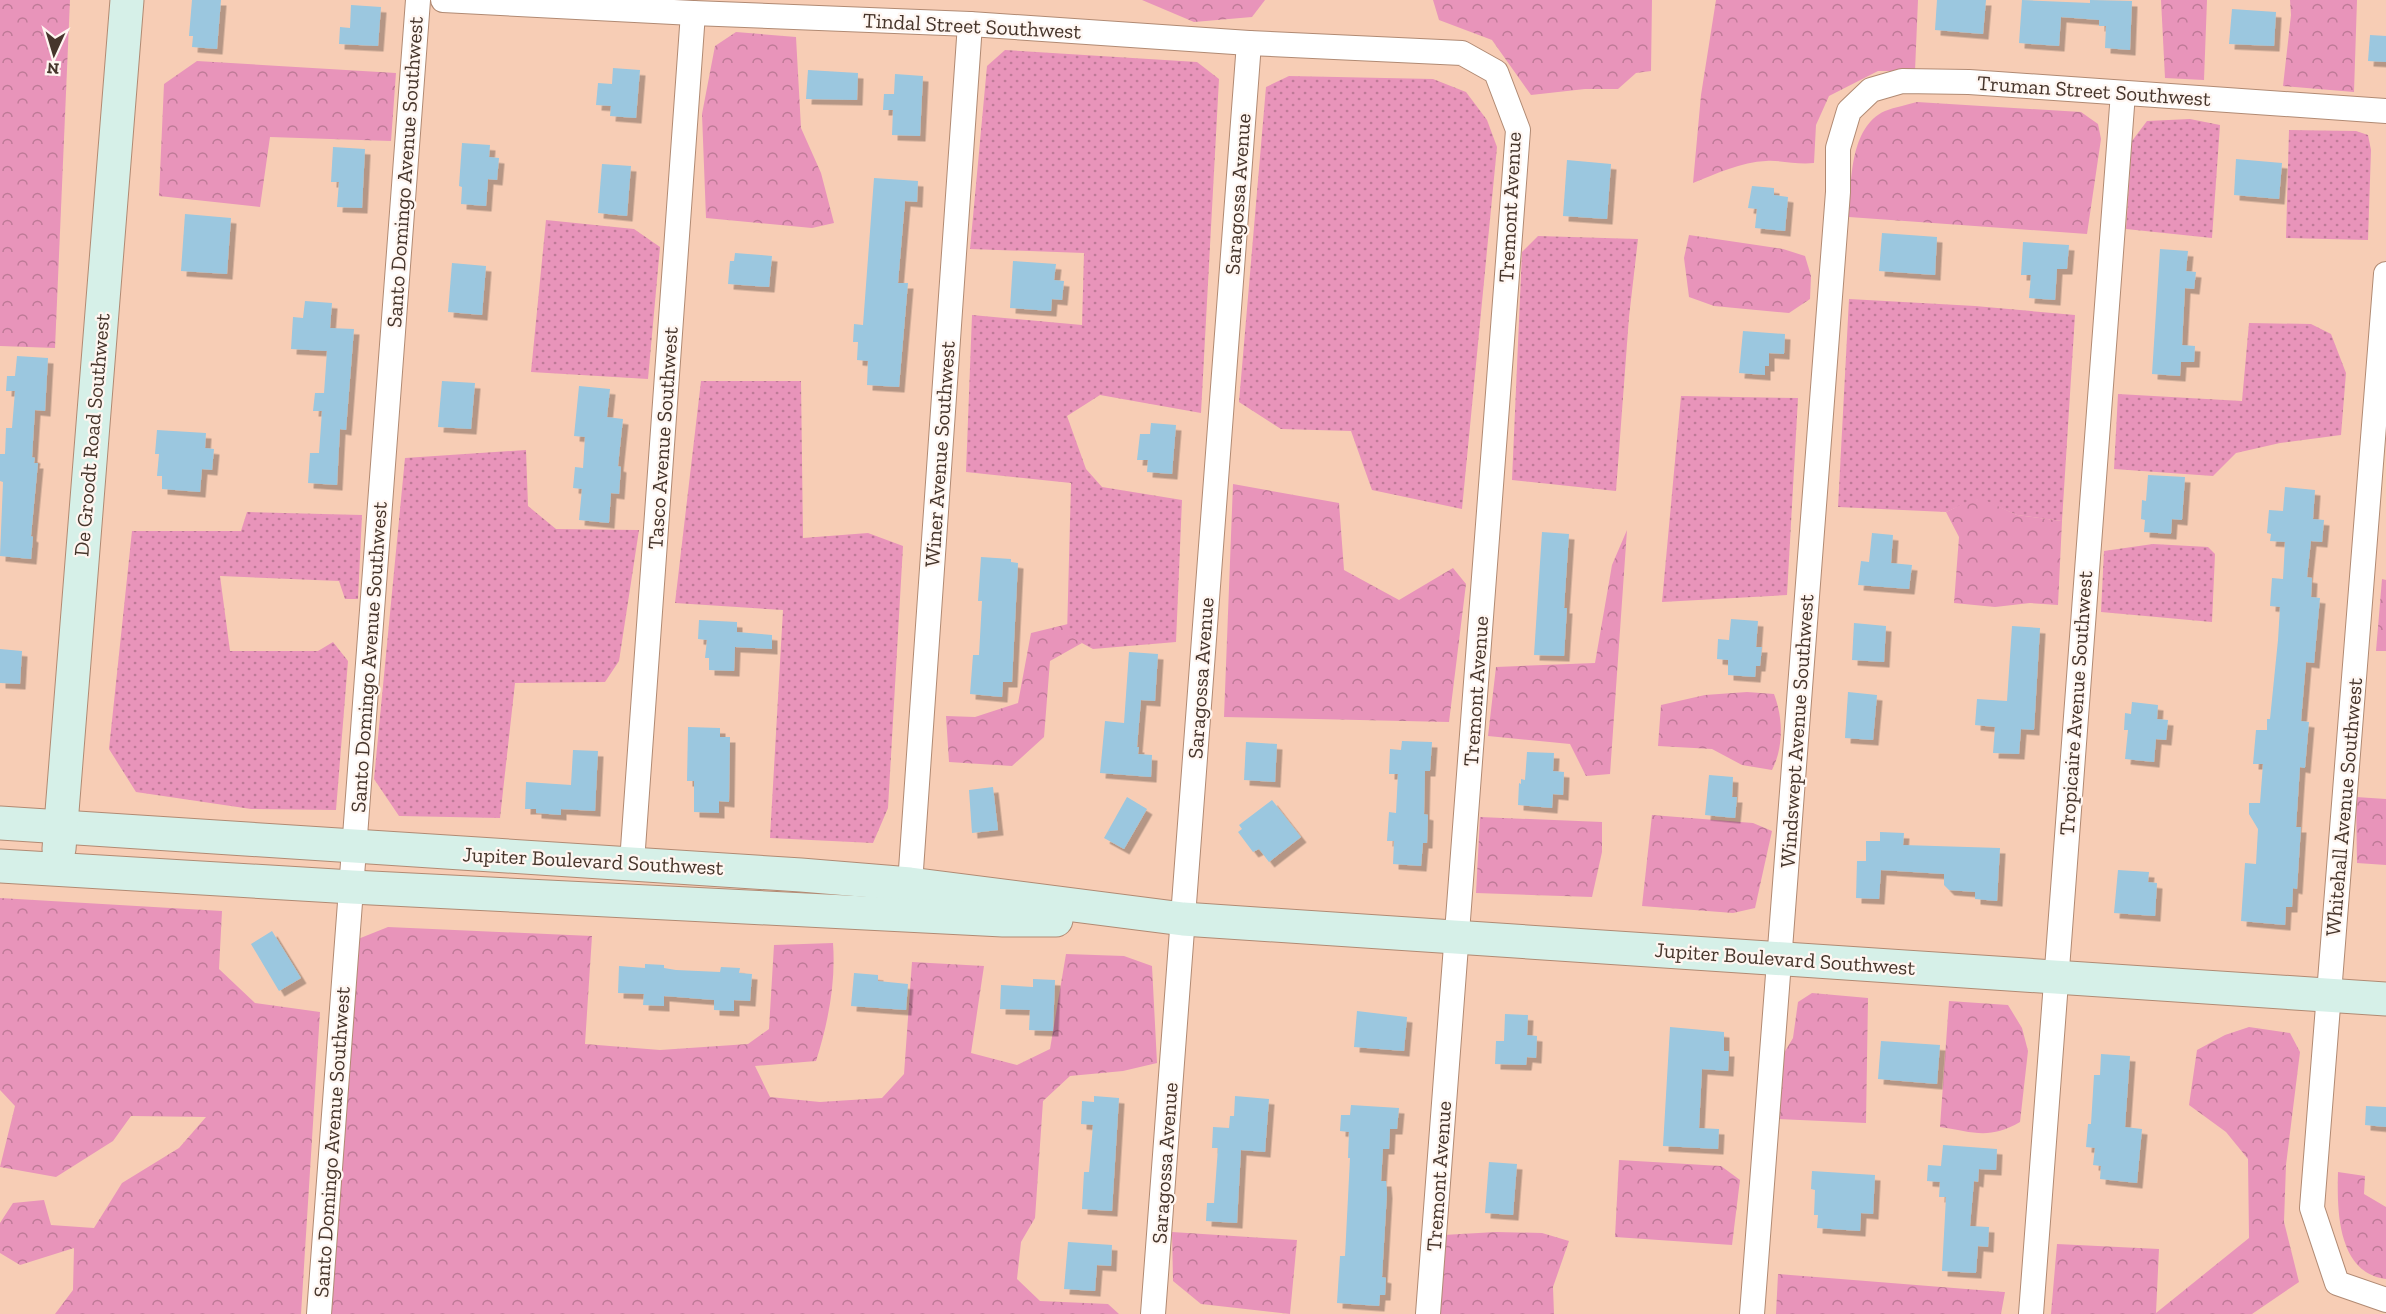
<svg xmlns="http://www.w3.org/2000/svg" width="2386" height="1314" viewBox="0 0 2386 1314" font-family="'Zilla Slab',serif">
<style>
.grass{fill:url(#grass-dots)}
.forest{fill:url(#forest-crowns)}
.building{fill:#9bc7df;filter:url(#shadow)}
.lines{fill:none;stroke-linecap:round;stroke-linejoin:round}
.street-casing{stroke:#b18a73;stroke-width:26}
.secondary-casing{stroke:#b18a73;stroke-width:35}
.street{stroke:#fff;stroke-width:24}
.secondary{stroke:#d6f0e8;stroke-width:33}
.labels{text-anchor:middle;stroke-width:4.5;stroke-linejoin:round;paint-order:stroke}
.street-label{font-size:21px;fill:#46352b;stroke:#fff6f1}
</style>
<defs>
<pattern id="grass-dots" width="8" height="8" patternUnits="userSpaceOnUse" patternTransform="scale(1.5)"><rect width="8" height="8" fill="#e894ba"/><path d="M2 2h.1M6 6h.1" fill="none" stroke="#be7a97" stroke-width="1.8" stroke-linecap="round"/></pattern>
<pattern id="forest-crowns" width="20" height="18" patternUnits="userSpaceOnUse" patternTransform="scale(1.5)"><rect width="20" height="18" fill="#e894ba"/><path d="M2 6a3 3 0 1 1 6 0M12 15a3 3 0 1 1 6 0" fill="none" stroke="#be7a97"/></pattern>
<filter id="shadow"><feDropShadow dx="5.5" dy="5.5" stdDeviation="0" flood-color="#0004"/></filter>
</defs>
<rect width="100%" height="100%" fill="#f7cdb5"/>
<g class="grass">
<path d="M1005 50 1197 62 1219 79 1201 413 1100 395 1067 416 1086 469 1102 487 1182 500 1176 642 1093 649 1067 635 1071 483 966 472 972 315 1082 325 1084 253 970 249 987 66Z"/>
<path d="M1289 76 1433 79 1466 92 1487 120 1497 147 1462 509 1372 490 1351 431 1281 429 1239 402 1266 87Z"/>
<path d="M2190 119 2220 125 2212 238 2126 229 2132 141 2147 121Z"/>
<path d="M2289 130 2356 131 2368 135 2371 150 2368 240 2286 238Z"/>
<path d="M546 220 634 229 660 247 648 379 531 372Z"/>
<path d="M1538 236 1638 239 1629 317 1616 491 1512 480 1522 252Z"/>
<path d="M1849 299 1975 306 2075 315 2062 521 2017 515 1978 498 1946 512 1838 507Z"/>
<path d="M2249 323 2311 324 2331 334 2346 373 2341 435 2280 443 2236 453 2213 476 2114 469 2118 394 2242 401Z"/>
<path d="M701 381H801L803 538 868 533 903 546 888 808 873 843 770 838 783 610 675 603Z"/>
<path d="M1681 396 1798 398 1787 595 1662 602Z"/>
<path d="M526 450 528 506 556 529 639 530 619 661 605 682 515 683 500 818 399 816 374 779 405 458Z"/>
<path d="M247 512 362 515 358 599H345L339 581 220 576 230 651H318L333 642 348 661 336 810 251 809 136 792 109 749 132 531H241Z"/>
<path d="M2153 544 2208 547 2215 554 2212 622 2101 612 2104 551Z"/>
</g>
<g class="forest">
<path d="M0 0H70L55 348 0 346Z"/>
<path d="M1142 0H1265L1252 17 1194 22Z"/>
<path d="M1433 0H1652L1651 71 1636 73 1618 89H1585L1531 95 1492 40 1439 20Z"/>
<path d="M1716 0H1918L1915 71H1878L1829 96 1816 125 1814 163C1797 165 1782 160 1766 161 1742 162 1715 174 1693 183L1701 95Z"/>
<path d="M2161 0H2207L2204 80 2165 78Z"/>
<path d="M2290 0H2357L2354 92 2283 86 2291 15Z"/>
<path d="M736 32 796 37 801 128 821 173 834 223 812 228 706 218 702 114 715 46Z"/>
<path d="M197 61 396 73 391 141 270 137 260 207 159 196 164 84Z"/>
<path d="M1917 102 2081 112 2098 124 2101 139 2087 234 1849 217C1851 184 1849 127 1885 111 1895 107 1907 105 1917 102Z"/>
<path d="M1689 235 1783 249 1805 256 1811 276 1810 299 1789 313 1714 306 1689 297 1684 258Z"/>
<path d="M1233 484 1339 503 1344 570 1399 600 1453 568 1466 584 1449 722 1224 717Z"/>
<path d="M1978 497 2017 515 2062 521 2058 605 2030 603 1995 607 1954 603 1959 537 1946 512Z"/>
<path d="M1627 530 1610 774 1586 776 1570 744 1488 736 1496 667 1595 663 1612 565Z"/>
<path d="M2382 579 2386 580V651H2376Z"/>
<path d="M1068 624V635L1082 643 1050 661 1044 737 1012 766 949 762 946 716 975 717 1018 703 1031 633Z"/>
<path d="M1747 692 1774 694C1783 718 1784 746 1772 770L1742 765 1712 749 1658 746 1661 705 1705 695Z"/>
<path d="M2356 797 2386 799V865L2357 863Z"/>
<path d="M1652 815 1753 823 1772 831 1755 908 1733 913 1642 906Z"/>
<path d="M1480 817 1602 822V852L1592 897 1476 893Z"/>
<path d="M0 898 222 911 219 969 255 1003 320 1012 301 1314H55L73 1290 74 1248 20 1265 0 1253V1223L13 1203 44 1200 51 1225 94 1228 122 1183 179 1148 206 1117 131 1116 113 1141 56 1177 0 1167 15 1106 0 1090Z"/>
<path d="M388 927 592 936 585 1044 660 1050 748 1044 769 1029 774 945 833 943C836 983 828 1023 816 1061L755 1066 770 1097 820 1102 882 1098 904 1074 912 962 984 966 971 1053 1017 1065 1050 1049 1066 954 1124 956 1152 966 1157 1063 1123 1071 1070 1076 1043 1101 1035 1218 1021 1242 1017 1279 1040 1301 1108 1304 1119 1314H330L358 939Z"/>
<path d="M1812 993 1868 998 1866 1123 1778 1119 1781 1058 1793 1038 1798 1002Z"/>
<path d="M1949 1001 2008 1005 2022 1028 2028 1051 2020 1122C1989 1140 1973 1132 1940 1127Z"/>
<path d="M2249 1027 2290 1033 2300 1052 2286 1165 2284 1222 2299 1282 2252 1314H2051L2057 1244 2159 1249 2156 1313 2249 1238 2248 1159 2226 1132 2189 1105 2197 1050 2225 1035Z"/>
<path d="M1619 1160 1721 1166 1740 1180 1732 1245 1615 1237Z"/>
<path d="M2338 1172 2365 1176 2364 1194 2386 1207V1279C2337 1273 2337 1209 2338 1172Z"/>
<path d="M1172 1232 1297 1240 1290 1314 1201 1304 1173 1281Z"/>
<path d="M1496 1232 1542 1233 1569 1241 1553 1287 1554 1314H1437L1443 1235Z"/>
<path d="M1778 1274 2004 1292H2005L2001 1314H1776Z"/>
</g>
<g class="building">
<path d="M192 0H221L217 49 192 47 193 36H189Z"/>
<path d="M1937 0H1986L1983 34 1935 30Z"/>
<path d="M2022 0 2090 3V0L2132 1 2130 50 2105 48 2106 26H2099V20L2061 17 2059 46 2019 43Z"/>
<path d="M351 5 381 7 378 46 339 44 340 27 350 28Z"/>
<path d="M2232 9 2276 12 2274 46 2229 44Z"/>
<path d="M2370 35 2386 36V62L2368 61Z"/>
<path d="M613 68 640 70 636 118 610 116 611 106 596 105 598 83 612 84Z"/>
<path d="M808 70 858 73 857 100 806 99Z"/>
<path d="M895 74 923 76 920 136 892 135 893 110H883L884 94H894Z"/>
<path d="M462 143 490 145 489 157 499 158 497 180 488 179 486 206 461 204 462 187 459 186Z"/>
<path d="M333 147 365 149 362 208 337 207 339 182H331Z"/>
<path d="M2236 159 2282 163 2279 199 2234 195Z"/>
<path d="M1567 160 1611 164 1607 219 1563 216Z"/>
<path d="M602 164 631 166 627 216 598 213Z"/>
<path d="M874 178 918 181 917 202 905 201 898 283H908L899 387 867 385 868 361 857 360 858 342H853L854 324 863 325Z"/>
<path d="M1752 186 1774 188V195L1788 197 1785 231 1755 228 1757 209 1748 208Z"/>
<path d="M185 214 231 218 227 274 181 271Z"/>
<path d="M1882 233 1937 237 1935 275 1879 271Z"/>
<path d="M2023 242 2069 245 2067 269H2057L2055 300 2029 298 2031 275H2021Z"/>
<path d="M2160 249 2188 251 2186 271 2196 272 2194 289 2185 288 2182 345 2195 346 2194 362H2181L2180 376 2152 374Z"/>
<path d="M735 253 772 256 769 287 728 284 730 261H734Z"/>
<path d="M1013 261 1056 264 1054 280 1064 281 1062 300 1052 299 1051 311 1010 308Z"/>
<path d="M452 263 486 266 482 315 448 312Z"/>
<path d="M305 301 332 303 330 328 354 329 346 430 340 429 337 485 308 483 310 453H319L322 411H313L315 393H324L327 351 291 349 293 317 303 318Z"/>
<path d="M1743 331 1785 334 1784 354 1769 353V366H1765V375L1739 373Z"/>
<path d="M17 356 48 358 45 411 35 410 32 457 35 458 34 463H38L31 536 33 537 31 559 0 556 3 482 0 481V454H5L6 428H12L15 391H6L7 376H15Z"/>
<path d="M442 381 475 383 471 429 438 427Z"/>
<path d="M579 386 610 389 607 417 623 419 618 466 621 467 619 494 611 493 609 523 579 520 582 489 573 488 575 467 583 468 585 437 574 436Z"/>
<path d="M1151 423 1176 425 1172 474 1147 472 1148 460H1137L1140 434H1150Z"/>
<path d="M157 430 206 433 205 448 214 449 212 470 202 469 200 492 162 489V476H157L159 454H155Z"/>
<path d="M2148 475 2185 477 2182 520 2172 519 2171 534 2144 532 2145 520 2141 519 2142 500 2146 501Z"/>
<path d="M2285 487 2315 490 2313 519 2324 520 2322 542 2311 541 2307 577 2312 578 2311 597 2320 598 2314 663 2306 662 2301 721 2309 722 2305 768 2300 767 2296 827H2301L2297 889 2293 888 2292 907H2286L2285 925 2241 921 2245 863 2256 864 2258 829 2249 814V803H2260L2263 764H2253L2256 730H2267V719H2270L2278 640 2280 607 2270 606 2272 578 2283 579 2285 542 2270 541 2271 534 2267 533 2269 510 2283 511Z"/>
<path d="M1542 532 1569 534 1564 608H1567L1564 656 1534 655Z"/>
<path d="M1872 533 1893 535 1891 563 1912 565 1909 589 1858 585 1861 561 1869 562Z"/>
<path d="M981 557 1011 559V562L1018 563 1012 682H1003L1002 697 970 694 973 655H979L982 601H978Z"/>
<path d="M1731 619 1758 621 1756 647H1762L1760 666H1756L1755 677 1728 675V660L1717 659 1718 639 1729 640Z"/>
<path d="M699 620 737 622V632L772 635V649L735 647 734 671 709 670V658H705L707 640 698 639Z"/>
<path d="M1854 623 1886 626 1884 662 1852 660Z"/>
<path d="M2012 626 2040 628 2034 730 2021 729 2019 754 1993 753 1995 727 1975 725 1977 699 2007 701Z"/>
<path d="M0 649 22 651 20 684 0 683Z"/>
<path d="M1129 652 1158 654 1155 701 1141 700 1137 747H1139L1138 754 1152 755 1151 777 1100 773 1105 721 1124 723Z"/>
<path d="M1848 692 1877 695 1873 740 1845 738Z"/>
<path d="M2132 702 2158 705 2157 719 2168 720 2166 740 2156 739 2154 762 2125 759 2128 730H2124L2125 713 2131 714Z"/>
<path d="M688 727 720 728V737H730L729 802 719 801V813L694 812V781H687Z"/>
<path d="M1402 741 1432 742 1430 771H1425L1424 814 1428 815 1427 843H1423L1421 866 1393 864 1394 841H1387L1389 812 1396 813 1398 774H1389L1390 749 1401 750Z"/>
<path d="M1246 742 1277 744 1275 782 1244 780Z"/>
<path d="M573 750 598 751 595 811 561 809V815L536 813V809H525L526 782 571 785Z"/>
<path d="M1527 752 1554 753 1553 771 1564 772 1563 795 1553 794 1552 808 1518 805 1519 783 1521 784V779L1525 780Z"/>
<path d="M1709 775 1733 777 1732 797H1737L1735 818 1705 815Z"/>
<path d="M993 787 998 830 972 833 969 790Z"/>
<path d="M1127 797 1147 809 1124 849 1104 838Z"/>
<path d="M1272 800 1301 837 1269 862 1259 849 1253 852 1238 832 1242 829 1239 825Z"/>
<path d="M1880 832 1904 833 1903 845 2000 848 1997 901 1975 899V892L1949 890 1944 885V874L1881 870 1879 899 1856 898 1857 861H1866V841H1880Z"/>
<path d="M2118 870 2149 872 2148 882 2157 883 2155 916 2114 913Z"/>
<path d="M272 931 301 978 279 991 251 944Z"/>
<path d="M645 964 664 965V968L676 970 720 972 721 967 740 968 739 973 752 974 750 1001 734 1000V1011L714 1010V1000L664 996V1006L643 1005 644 994 618 993 619 966 645 968Z"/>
<path d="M854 973 878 975V981L908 984 906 1010 851 1006Z"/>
<path d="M1033 979 1055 980 1053 1031 1029 1030 1030 1010 1000 1009 1001 985 1033 987Z"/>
<path d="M1357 1011 1407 1017 1404 1051 1354 1047Z"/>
<path d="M1505 1014 1528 1015 1527 1035 1537 1036 1536 1058 1527 1057 1526 1065 1495 1064 1496 1041H1504Z"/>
<path d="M1670 1027 1724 1032V1051H1729L1728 1071 1702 1069 1699 1128 1719 1129 1718 1149 1663 1146Z"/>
<path d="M1881 1041 1940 1045 1937 1084 1878 1079Z"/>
<path d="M2101 1054 2130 1056 2125 1127 2142 1129 2137 1183 2100 1179 2101 1166 2093 1165 2095 1148 2086 1147 2088 1124H2091L2094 1075H2100Z"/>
<path d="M1094 1096 1119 1098 1112 1211 1082 1209 1084 1172H1089L1093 1125 1081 1124 1082 1101 1094 1102Z"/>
<path d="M1235 1096 1269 1099 1265 1152 1241 1150 1237 1223 1206 1221 1207 1203H1214L1218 1148H1212L1213 1127 1229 1128 1230 1116H1234Z"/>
<path d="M1351 1105 1399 1108 1397 1129H1390L1389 1149H1383L1381 1181H1386L1387 1193 1382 1277 1386 1278 1385 1295H1380L1379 1306 1337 1303 1340 1256H1345L1350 1158H1348L1349 1132 1340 1131 1341 1115H1350Z"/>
<path d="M2366 1106 2386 1107V1127L2365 1125Z"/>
<path d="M1943 1145 1997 1149 1996 1170 1979 1169 1978 1182 1974 1181 1970 1226 1989 1227 1988 1247 1978 1246 1976 1273 1942 1271 1946 1197H1939L1940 1182 1927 1181 1928 1165 1941 1166Z"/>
<path d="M1489 1162 1517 1164 1513 1215 1485 1213Z"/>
<path d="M1812 1171 1875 1175 1873 1214 1861 1213 1860 1231 1817 1228 1818 1215H1814L1815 1190 1811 1189Z"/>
<path d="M1068 1242 1112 1245 1111 1266 1097 1265 1095 1291 1064 1289Z"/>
</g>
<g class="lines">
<g class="street-casing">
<g id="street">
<path d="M443 0 693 13 970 24 1249 43 1462 53 1496 72 1518 130 1428 1314"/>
<path d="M2386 274 2312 1208 2337 1283 2386 1300"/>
<path d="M632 862 693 13"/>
<path d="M910 884 970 24"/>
<path d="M319 1314 418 0"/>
<path d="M1153 1314 1249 43"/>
<path d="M1752 1314 1838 192V148L1849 111 1871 90 1902 81 1969 82 2386 111"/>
<path d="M2031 1314 2123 93"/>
</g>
</g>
<g class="secondary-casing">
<g id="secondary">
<path d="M0 823 801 875 910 884 1183 919 2386 999"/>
<path d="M59 849 127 0"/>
<path d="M0 866 352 887 1003 920H1056"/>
</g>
</g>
<use href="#street" class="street"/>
<use href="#secondary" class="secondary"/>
</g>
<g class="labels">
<g class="street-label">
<text transform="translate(972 26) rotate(3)" y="7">Tindal Street Southwest</text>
<text transform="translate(2094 91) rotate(4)" y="7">Truman Street Southwest</text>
<text transform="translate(405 172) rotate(-86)" y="7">Santo Domingo Avenue Southwest</text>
<text transform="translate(1238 194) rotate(-86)" y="7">Saragossa Avenue</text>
<text transform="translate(1510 207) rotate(-87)" y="7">Tremont Avenue</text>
<text transform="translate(92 435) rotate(-85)" y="7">De Groodt Road Southwest</text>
<text transform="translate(663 438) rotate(-86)" y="7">Tasco Avenue Southwest</text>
<text transform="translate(940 454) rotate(-86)" y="7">Winer Avenue Southwest</text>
<text transform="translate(369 657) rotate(-86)" y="7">Santo Domingo Avenue Southwest</text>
<text transform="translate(1201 678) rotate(-86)" y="7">Saragossa Avenue</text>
<text transform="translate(1476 691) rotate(-86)" y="7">Tremont Avenue</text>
<text transform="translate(2076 703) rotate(-86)" y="7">Tropicaire Avenue Southwest</text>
<text transform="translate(1797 731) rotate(-86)" y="7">Windswept Avenue Southwest</text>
<text transform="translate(2344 807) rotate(-85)" y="7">Whitehall Avenue Southwest</text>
<text transform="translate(593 861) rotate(3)" y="7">Jupiter Boulevard Southwest</text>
<text transform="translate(1785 959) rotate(4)" y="7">Jupiter Boulevard Southwest</text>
<text transform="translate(332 1142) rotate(-86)" y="7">Santo Domingo Avenue Southwest</text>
<text transform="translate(1165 1163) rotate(-86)" y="7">Saragossa Avenue</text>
<text transform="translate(1439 1176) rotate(-86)" y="7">Tremont Avenue</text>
</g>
</g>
<g transform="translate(54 54) rotate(184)" stroke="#fff6f1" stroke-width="4.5" paint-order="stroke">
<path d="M0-4.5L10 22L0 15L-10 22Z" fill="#46352b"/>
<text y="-9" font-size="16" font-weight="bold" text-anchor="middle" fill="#46352b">N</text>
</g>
</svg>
